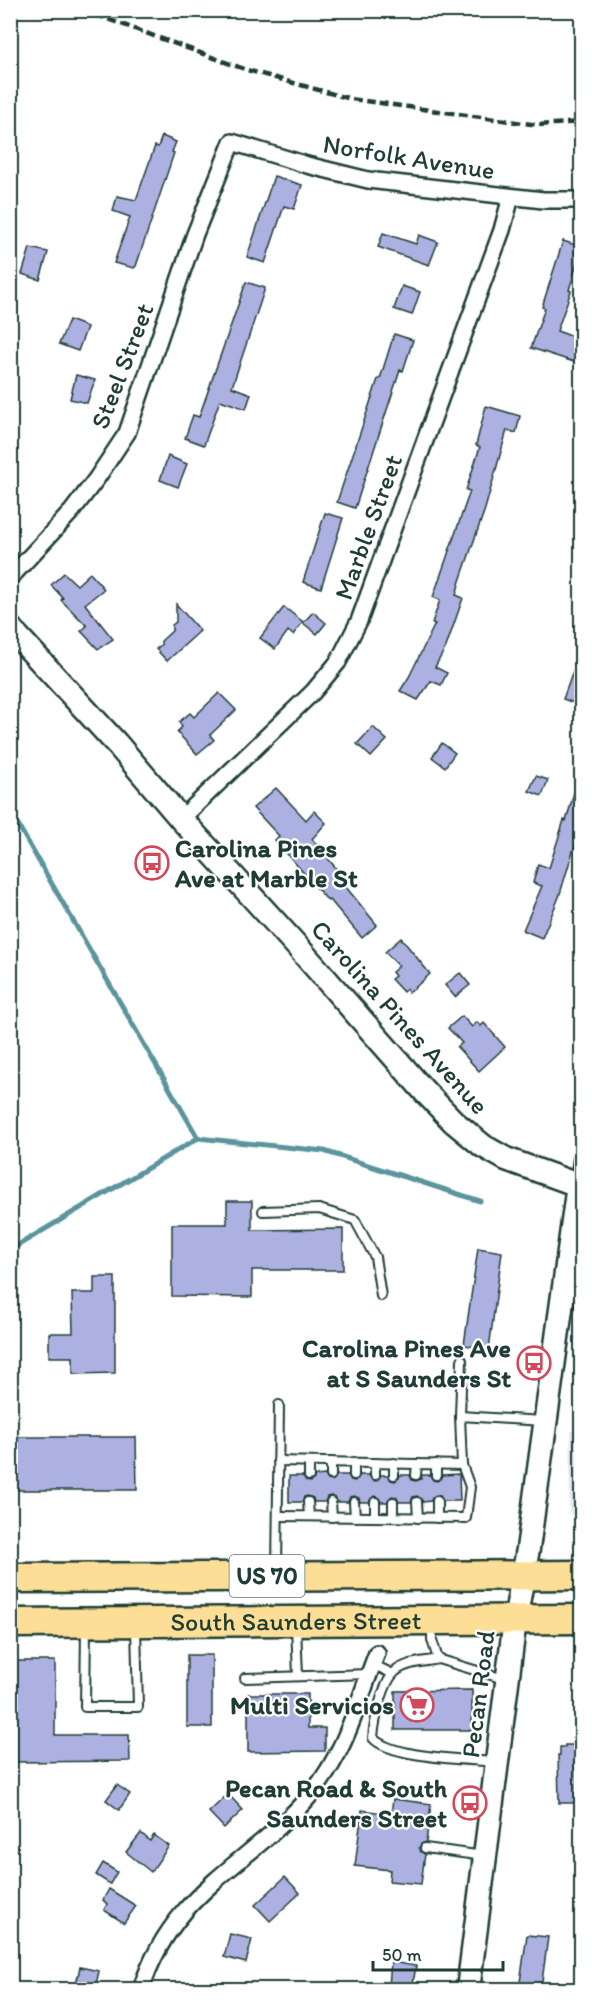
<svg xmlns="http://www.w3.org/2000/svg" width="592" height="2000" viewBox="0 0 592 2000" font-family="Itim,sans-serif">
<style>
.built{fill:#e6e8f6}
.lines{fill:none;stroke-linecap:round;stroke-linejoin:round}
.stream{stroke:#5a949c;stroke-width:5}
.building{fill:#acb1e2;stroke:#1f3d34;stroke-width:1.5}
.lane-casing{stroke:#1f3d34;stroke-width:12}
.street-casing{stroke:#1f3d34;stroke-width:20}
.secondary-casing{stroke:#1f3d34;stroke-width:27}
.highway-casing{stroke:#1f3d34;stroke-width:33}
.lane{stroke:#fff;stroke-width:8}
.street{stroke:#fff;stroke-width:15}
.secondary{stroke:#fff;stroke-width:22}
.highway{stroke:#fdde96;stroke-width:28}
.rail{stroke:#1f3d34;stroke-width:4.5;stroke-dasharray:9 4.5;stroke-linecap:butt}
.labels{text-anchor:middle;stroke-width:4.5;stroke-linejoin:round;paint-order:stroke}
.shield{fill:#fff;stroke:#627771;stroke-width:1.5}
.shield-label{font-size:24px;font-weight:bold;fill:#1f3d34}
.street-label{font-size:26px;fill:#1f3d34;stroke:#fff}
.poi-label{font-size:26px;font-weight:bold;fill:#1f3d34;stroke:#fff;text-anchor:end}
</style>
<rect width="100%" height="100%" fill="#fff"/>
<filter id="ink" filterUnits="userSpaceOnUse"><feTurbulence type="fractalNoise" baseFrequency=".0167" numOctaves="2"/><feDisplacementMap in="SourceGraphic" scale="12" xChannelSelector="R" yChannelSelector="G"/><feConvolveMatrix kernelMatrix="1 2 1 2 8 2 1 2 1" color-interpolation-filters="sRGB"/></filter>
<g filter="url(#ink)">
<path class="built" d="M571 1431H581V1532L569 1511Z"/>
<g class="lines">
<g class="stream">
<path d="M10 811 198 1138"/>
<path d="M10 1250 198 1138 324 1151 480 1201"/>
</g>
</g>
<g class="building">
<path d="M162 136 176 142 172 152 174 153 136 266 134 268 114 263 130 217 113 211 117 196 136 200 155 146 158 147Z"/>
<path d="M274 176 302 185 294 209 284 206 265 263 247 257Z"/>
<path d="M383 233 416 244 419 235 438 242 429 265 378 247Z"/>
<path d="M563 241 582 247 569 290 571 291 557 331 582 340 574 362 531 348 545 308 542 307Z"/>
<path d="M30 248 48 252 40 280 22 274Z"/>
<path d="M246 282 265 288 232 387 251 394 246 409 220 400 204 445 185 438 193 415 199 417Z"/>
<path d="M402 286 420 292 412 315 394 309Z"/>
<path d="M69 320 87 327 78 351 59 344Z"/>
<path d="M394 334 413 340 403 371 400 370 355 508 337 502 378 379H380Z"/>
<path d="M76 375 95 380 87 403 70 399Z"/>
<path d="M486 406 520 416 516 433 507 430 485 509 460 581 456 595 463 598 446 647 435 667 447 673 441 685 431 681 418 700 400 691 409 677 435 624 432 623 440 600 433 597 470 491 466 490 480 447 476 445Z"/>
<path d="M168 456 187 464 178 487 160 480Z"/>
<path d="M325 513 343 518 321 588 303 582Z"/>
<path d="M64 573 77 585 90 573 104 589 85 604 113 639 98 649 81 631 87 626 61 600 63 598 51 585Z"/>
<path d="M176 604 200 631 167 661 156 649 161 645V641L172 631V625L176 622Z"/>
<path d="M284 607 303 622 293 635 288 631 275 649 260 638Z"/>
<path d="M313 612 326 623 317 634 303 623Z"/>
<path d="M580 652H582V706L563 699Z"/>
<path d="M219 693 236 710 210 735 214 740 197 754 177 732 182 727 179 722 190 713 194 717Z"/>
<path d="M373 727 387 740 371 757 357 744Z"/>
<path d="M442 743 455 753 445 767 432 757Z"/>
<path d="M536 776 548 780 542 796 529 791Z"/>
<path d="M577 782H582V844L577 843 573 851 559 897 542 938 523 930 542 886 533 883 538 864 549 868 564 820 566 821Z"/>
<path d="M276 788 306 820 314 811 326 823 312 839 348 883 345 886 377 925 362 938 330 900 328 901 275 840 279 836 253 808Z"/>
<path d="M401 938 430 974 409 993 406 989 403 992 391 979 395 976 392 972 399 966 385 952Z"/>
<path d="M460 973 470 985 455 997 445 985Z"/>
<path d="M462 1016 472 1027 477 1022 481 1026 484 1023 505 1047 479 1071 457 1047 462 1043 448 1028Z"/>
<path d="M227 1201H252V1230L343 1229V1270H252V1297L172 1296V1224H227Z"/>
<path d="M478 1248 502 1252 489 1349 464 1345Z"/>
<path d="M94 1277H115V1373L73 1374V1357H49V1333H73L72 1293H94Z"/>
<path d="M10 1437H136L137 1490H10Z"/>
<path d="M459 1474 460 1501H443L440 1496 436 1495 432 1498 431 1501 423 1502 417 1496 413 1497 411 1502H399L396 1497 392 1496 387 1502H381L378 1497 374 1496 369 1502H360L359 1498 354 1496 350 1497 348 1502H337L336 1498 331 1496 327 1497 325 1502H314L313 1498 308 1496 304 1497 302 1502H289V1476H303L306 1481 310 1482 314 1479 315 1476 325 1475 328 1480 332 1481 337 1475H348L351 1480 355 1481 360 1475H369L372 1480 376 1481 381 1475H388L391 1480 395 1481 399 1478 400 1475H410L412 1480 416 1481 421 1479 422 1475H430L433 1480 437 1481 441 1478 442 1475Z"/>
<rect x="187" y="1655" width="25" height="72"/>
<path d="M10 1661H55V1735H129L130 1761 10 1762Z"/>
<path d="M472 1690V1730H395V1691Z"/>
<path d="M248 1694H308V1728H325V1751L248 1752Z"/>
<path d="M565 1745H582V1803H559L558 1755H560V1747H565Z"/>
<path d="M117 1785 130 1794 119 1810 106 1800Z"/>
<path d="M228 1794 243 1810 224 1828 209 1812Z"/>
<path d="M393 1799 431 1804 426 1842 421 1844 419 1848 421 1852 425 1854 421 1884 389 1881 390 1870 355 1866 362 1810 391 1814Z"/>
<path d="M141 1833 150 1841 154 1835 169 1846 151 1872 126 1852Z"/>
<path d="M103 1863 117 1872 110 1884 96 1875Z"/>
<path d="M285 1877 300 1893 270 1921 255 1905Z"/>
<path d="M109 1889 136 1906 124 1923 104 1910 107 1904 103 1900Z"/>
<path d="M230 1934 252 1939 246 1963 224 1957Z"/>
<path d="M527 1935 548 1937 541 1989H519Z"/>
<path d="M391 1962 416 1966 412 1989 389 1986Z"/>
<path d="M80 1967 99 1971 95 1989H75Z"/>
</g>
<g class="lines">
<g class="lane-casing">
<g id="lane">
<path d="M263 1211 319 1209 355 1220 375 1257 381 1296"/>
<path d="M460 1416 462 1360"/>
<path d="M278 1461 462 1465 460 1416 544 1421"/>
<path d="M331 1462V1475"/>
<path d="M354 1462V1475"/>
<path d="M375 1463V1475"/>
<path d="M394 1463V1475"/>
<path d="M416 1475 417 1464"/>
<path d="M436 1475V1464"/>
<path d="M309 1476V1462"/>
<path d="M437 1501V1518"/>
<path d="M308 1502 309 1516"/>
<path d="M331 1502 332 1517"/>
<path d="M354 1502 355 1517"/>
<path d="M393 1502V1517"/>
<path d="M417 1502 418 1518"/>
<path d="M278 1516 466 1518 470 1487 462 1465"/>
<path d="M375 1517V1502"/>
<path d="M277 1571 279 1405"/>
<path d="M432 1624V1640L438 1659 504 1679"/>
<path d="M296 1626 298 1676"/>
<path d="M86 1627 85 1707H138L136 1627"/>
<path d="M438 1659C425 1662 407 1662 396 1671 383 1681 374 1722 373 1738 391 1758 466 1759 494 1762"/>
<path d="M372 1664 393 1674"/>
<path d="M245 1678 369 1674"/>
<path d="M425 1848 484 1856"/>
</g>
</g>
<g class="street-casing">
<g id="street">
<path d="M10 578 72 511 97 478 127 433 195 234 232 142 307 165 368 180 543 200H582"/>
<path d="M181 819 313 692 338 662 359 621 502 230 511 197"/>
<path d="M578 1185 582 1158"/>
<path d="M141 1990C172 1889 251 1865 312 1793 346 1752 358 1701 377 1653"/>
</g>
</g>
<g class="secondary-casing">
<path id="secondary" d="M10 628 117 744 181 819 296 945 425 1092 454 1122 483 1146 506 1159 578 1185 528 1549 515 1620 468 1990"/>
</g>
<g class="highway-casing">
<g id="highway">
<path d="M10 1578 582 1575"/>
<path id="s1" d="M10 1623 582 1619"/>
</g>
</g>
<use href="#lane" class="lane"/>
<use href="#street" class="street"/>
<use href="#secondary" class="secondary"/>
<use href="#highway" class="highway"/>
<path class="rail" d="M83 10 247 70 351 99 538 125 582 122"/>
</g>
</g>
<defs>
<g id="bus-ring" transform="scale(1.725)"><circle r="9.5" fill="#fff" stroke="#d1495b" stroke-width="1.5"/><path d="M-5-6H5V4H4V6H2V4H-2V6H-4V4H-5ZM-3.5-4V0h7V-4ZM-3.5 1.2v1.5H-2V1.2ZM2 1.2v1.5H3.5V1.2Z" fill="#d1495b"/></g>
<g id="supermarket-ring" transform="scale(1.725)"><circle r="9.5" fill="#fff" stroke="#d1495b" stroke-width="1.5"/><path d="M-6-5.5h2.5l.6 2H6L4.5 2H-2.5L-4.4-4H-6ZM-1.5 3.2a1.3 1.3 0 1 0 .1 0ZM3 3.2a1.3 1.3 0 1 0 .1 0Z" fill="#d1495b"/></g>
</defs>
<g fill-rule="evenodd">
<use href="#bus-ring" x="152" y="863"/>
<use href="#bus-ring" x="534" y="1363"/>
<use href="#supermarket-ring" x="417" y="1705"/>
<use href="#bus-ring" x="470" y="1803"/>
</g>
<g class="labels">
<rect class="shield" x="229.5" y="1555" width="75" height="42" rx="4.5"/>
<g class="shield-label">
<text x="267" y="1584">US 70</text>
</g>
<g class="street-label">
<text transform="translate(409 157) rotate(9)" y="9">Norfolk Avenue</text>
<text transform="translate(122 366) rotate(-69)" y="9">Steel Street</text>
<text transform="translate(368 527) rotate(-70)" y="9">Marble Street</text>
<text transform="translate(400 1017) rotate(48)" y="9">Carolina Pines Avenue</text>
<text dy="9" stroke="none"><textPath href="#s1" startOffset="286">South Saunders Street</textPath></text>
<text transform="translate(478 1694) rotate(-83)" y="9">Pecan Road</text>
</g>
<g class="poi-label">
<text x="175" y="857" text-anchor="start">Carolina Pines<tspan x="175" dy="30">Ave at Marble St</tspan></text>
<text x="511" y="1357">Carolina Pines Ave<tspan x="511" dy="30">at S Saunders St</tspan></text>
<text x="394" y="1714">Multi Servicios</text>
<text x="447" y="1797">Pecan Road &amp; South<tspan x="447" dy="30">Saunders Street</tspan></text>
</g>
</g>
<rect width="592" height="2000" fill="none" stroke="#fff" stroke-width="36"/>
<rect x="18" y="18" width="556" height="1964" fill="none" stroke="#1f3d34" stroke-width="2" filter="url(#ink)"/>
<path d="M373 1961v9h130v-9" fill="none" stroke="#1f3d34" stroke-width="3"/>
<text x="382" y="1961" font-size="18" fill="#1f3d34" stroke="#ffffff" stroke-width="4.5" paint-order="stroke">50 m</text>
</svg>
